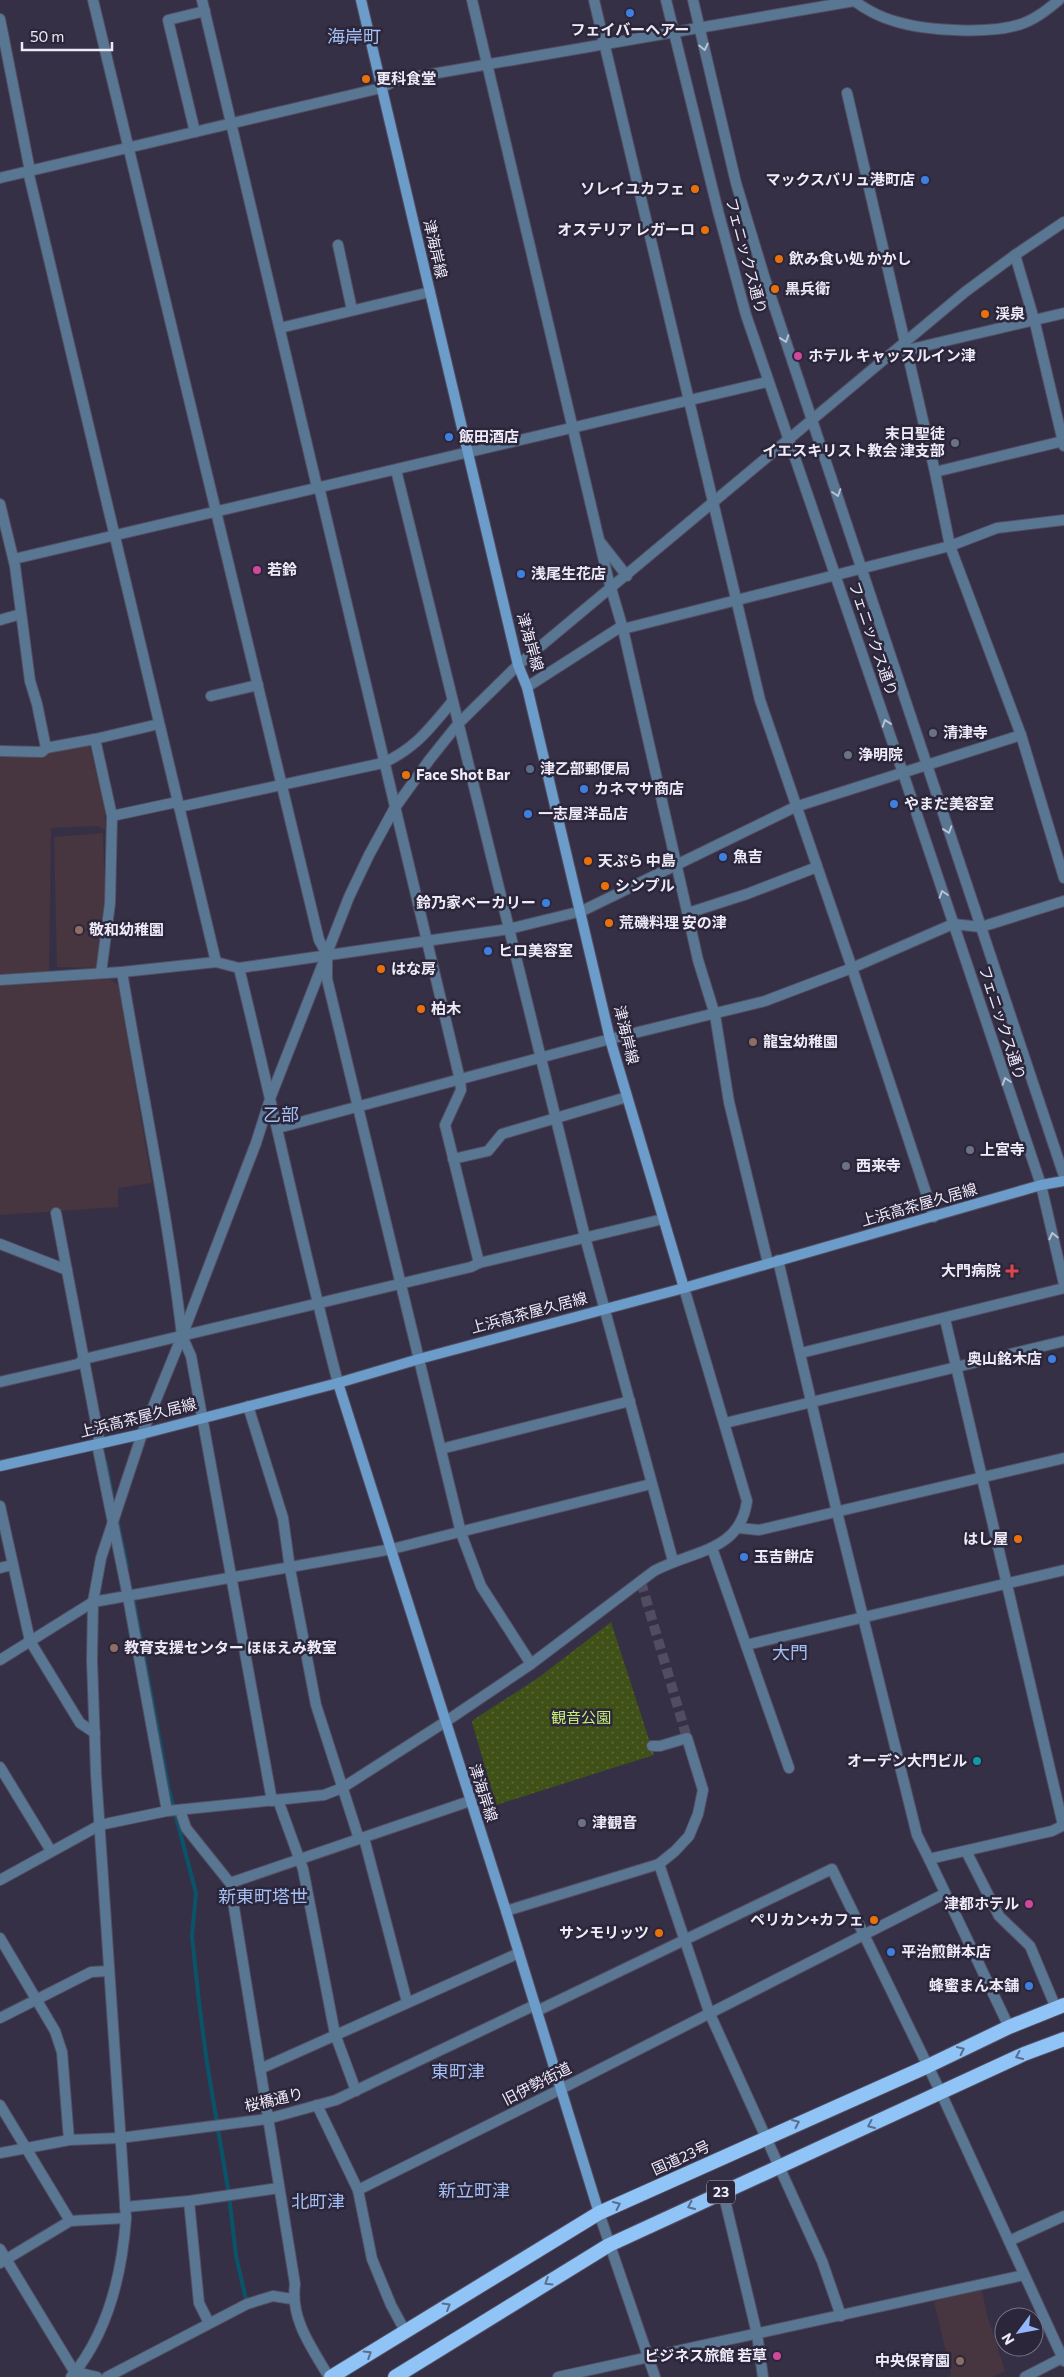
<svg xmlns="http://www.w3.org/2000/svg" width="1064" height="2377" viewBox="0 0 1064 2377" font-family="Commissioner,'Noto Sans JP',sans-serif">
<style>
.education{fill:#47353f}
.park{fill:url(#park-dots)}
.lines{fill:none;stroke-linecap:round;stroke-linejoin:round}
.stream{stroke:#0a546a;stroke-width:4}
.minor-tunnel{stroke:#524c61;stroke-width:10;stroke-dasharray:10 5;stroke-linecap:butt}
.minor-casing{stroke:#534e63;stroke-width:12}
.tertiary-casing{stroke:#534e63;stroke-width:12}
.secondary-casing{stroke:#534e63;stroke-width:12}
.trunk-casing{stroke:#534e63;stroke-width:16}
.minor{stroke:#597793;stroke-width:10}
.tertiary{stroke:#597793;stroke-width:10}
.secondary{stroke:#6c9cc9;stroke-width:10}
.trunk{stroke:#90c4f6;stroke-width:14}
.oneway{stroke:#bac2d5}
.oneway2{stroke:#596d8f}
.shop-dot{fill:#3f7fe0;stroke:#2c263b;stroke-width:2}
.food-dot{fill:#e8710a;stroke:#2c263b;stroke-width:2}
.hotel-dot{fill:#d1479c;stroke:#2c263b;stroke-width:2}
.worship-dot{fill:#6b7280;stroke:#2c263b;stroke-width:2}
.service-dot{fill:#5c6f8a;stroke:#2c263b;stroke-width:2}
.education-dot{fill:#8d6e63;stroke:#2c263b;stroke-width:2}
.health-dot{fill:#e0444e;stroke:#2c263b;stroke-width:2}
.culture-dot{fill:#0f9aa8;stroke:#2c263b;stroke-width:2}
.labels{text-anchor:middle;stroke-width:5;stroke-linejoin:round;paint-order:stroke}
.shield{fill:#2c263b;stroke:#b4b0c0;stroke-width:1}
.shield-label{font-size:14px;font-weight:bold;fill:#eeebf9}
.poi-label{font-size:15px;font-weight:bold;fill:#eeebf9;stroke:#2c263b;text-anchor:start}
.street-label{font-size:15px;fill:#eeebf9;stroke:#2c263b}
.park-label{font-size:15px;fill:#c5ef76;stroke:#2c263b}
.quarter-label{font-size:18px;fill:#a3bff3;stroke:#2c263b}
</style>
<defs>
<pattern id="park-dots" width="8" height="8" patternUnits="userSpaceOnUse" patternTransform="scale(1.25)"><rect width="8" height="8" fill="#3f5116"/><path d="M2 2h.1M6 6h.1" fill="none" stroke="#5b6a39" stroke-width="1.8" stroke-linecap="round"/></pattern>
</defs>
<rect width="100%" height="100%" fill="#363046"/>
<g class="education">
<path d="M87 745 90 747 105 810V830L97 826 51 828 49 971 0 974V756H42L49 753Z"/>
<path d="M103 833 105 894 96 968 57 967 54 837Z"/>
<path d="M110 979 118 985 152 1183 118 1188V1207L0 1215V986Z"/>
<path d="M982 2290 987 2315 1005 2371 993 2377H948L951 2374 934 2301Z"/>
</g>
<path class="park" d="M611 1622 654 1755 496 1805 472 1722 473 1720 538 1678Z"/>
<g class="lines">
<g class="stream">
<path d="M106 1462 112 1495"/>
<path d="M117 1519 127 1566"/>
<path d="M133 1597 169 1790 196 1893 192 1936 199 2002 207 2063 229 2195 236 2256 247 2304"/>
</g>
<path class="minor-tunnel" d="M641 1582 687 1738"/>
<g class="minor-casing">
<g id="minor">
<path d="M93 0 319 940 327 954V979L461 1533 481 1586 531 1664"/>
<path d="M202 0 317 487"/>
<path d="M472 0 608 578 623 629 698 960 715 1015 729 1102 768 1263"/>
<path d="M594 0 760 700 852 968 934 1217"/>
<path d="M853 0C865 9 880 17 894 21 926 31 993 35 1024 23 1037 18 1048 9 1059 0"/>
<path d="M0 19 30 171"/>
<path d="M847 93 935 472 950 546 1021 735 1064 878"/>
<path d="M195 132 168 20 205 11"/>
<path d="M28 171 216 962"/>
<path d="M0 178 381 88 397 80 854 1"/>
<path d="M338 245 352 310"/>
<path d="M1015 255 1035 323 1064 446"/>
<path d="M280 328 430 292"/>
<path d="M907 350 1064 313"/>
<path d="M396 470 585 1237 673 1561"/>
<path d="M935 472 1063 441"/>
<path d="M319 487 460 1080 461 1090 445 1125 479 1263"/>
<path d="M0 504 15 566 30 681 37 704 46 748"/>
<path d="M601 543 627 576"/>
<path d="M14 559 767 382"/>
<path d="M0 620 21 614"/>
<path d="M623 629 950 546 997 528 1064 520"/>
<path d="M527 687 622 626"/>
<path d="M211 696 258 685"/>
<path d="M95 739 159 724"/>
<path d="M0 751 42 752 46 748 95 739 112 816 110 903 101 973"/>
<path d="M179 807 383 763C416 748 429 729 452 702"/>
<path d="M112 816 177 802"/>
<path d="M688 913 747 894 817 867"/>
<path d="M122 972C142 1093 168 1214 182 1336L191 1356 272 1801"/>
<path d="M0 980 122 972 216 962 239 968"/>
<path d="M278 1128 610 1039 765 1001 852 968 953 924 981 927 1064 901"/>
<path d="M453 1159 488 1151 502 1134 627 1097"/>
<path d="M56 1213 100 1444"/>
<path d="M0 1244 67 1270"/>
<path d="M778 1260 837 1512 917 1835 929 1859 1052 1831 1064 1825"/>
<path d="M945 1319 1063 1825"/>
<path d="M801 1353 1064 1288"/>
<path d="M0 1382 78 1364 84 1359 471 1267 479 1263 663 1219"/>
<path d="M248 1406 283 1518 290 1569 316 1705 359 1839"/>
<path d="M725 1423 1064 1341"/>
<path d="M97 1444 128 1597 167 1811"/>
<path d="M441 1449 630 1401"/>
<path d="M0 1506 30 1641 80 1723 95 1733"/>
<path d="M739 1528 759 1530 1064 1458"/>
<path d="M712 1548 789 1768"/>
<path d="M0 1568 12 1565"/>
<path d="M746 1645 1064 1570"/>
<path d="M0 1660 93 1602 392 1549 651 1484"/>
<path d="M0 1767 51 1851"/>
<path d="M278 1800 303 1869 335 2034 356 2091"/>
<path d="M180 1810 186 1828 230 1883 295 2284C290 2319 312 2348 329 2377"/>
<path d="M364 1838 407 2002"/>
<path d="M966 1851 999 1916 1030 1946 1056 2008"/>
<path d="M929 1859 1009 2027"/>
<path d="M659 1864 709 2012 822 2261 841 2316"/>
<path d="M230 1883 470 1801"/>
<path d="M506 1911 659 1864 675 1851 689 1836 698 1814 703 1790 687 1738 660 1746H652"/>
<path d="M0 1938 55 2031 62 2052 69 2140"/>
<path d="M537 2011 832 1869 941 2093"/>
<path d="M0 2018 91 1972 109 1971"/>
<path d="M260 2069 519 1953"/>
<path d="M0 2105 70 2221"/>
<path d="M317 2105 358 2190 372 2259 391 2305 405 2331"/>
<path d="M358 2190 561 2089 944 1894"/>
<path d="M723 2192 757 2334 763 2377"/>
<path d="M125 2207 189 2201"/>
<path d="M1009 2241 1064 2216"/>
<path d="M0 2263 70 2221 126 2218"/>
<path d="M209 2323 199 2303 189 2201 279 2188"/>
<path d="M75 2372 97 2377"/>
<path d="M107 2377 247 2304 273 2296 292 2299"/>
<path d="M558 2377 1024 2275"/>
</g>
</g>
<g class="tertiary-casing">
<g id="tertiary">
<path d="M666 0 718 211 746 315 903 773 1041 1185 1064 1284"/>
<path d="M693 0 736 183 765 279 1064 1176"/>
<path d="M338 1383C302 1245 273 1106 239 968L509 929 582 911 795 807 1021 735"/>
<path d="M0 1880 100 1825 167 1811 324 1795 342 1788 445 1722 531 1664 654 1571C693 1550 740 1552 747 1501L684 1288"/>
<path d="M941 2093 1064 2361"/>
<path d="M0 2153 69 2140 120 2138 267 2119 336 2100 535 2005"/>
<path d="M599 2213 655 2377"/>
<path d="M0 2249 77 2376"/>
<path d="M71 2377C108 2333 122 2274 126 2218L96 1774 92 1660 93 1602 101 1558 142 1434 182 1336 256 1143 271 1096 349 897 369 855 394 809 430 759 458 724 518 665 965 292 1015 255 1064 222"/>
<path d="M1025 2377 1064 2357"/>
</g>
</g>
<g class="secondary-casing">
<g id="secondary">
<path d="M361 0 518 665 527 687 610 1039 684 1288"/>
<path d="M338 1383 506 1911 599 2213"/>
<path d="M0 1466 142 1434 338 1383 419 1359 684 1288 1041 1185 1064 1181"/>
</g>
</g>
<g class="trunk-casing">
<g id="trunk">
<path d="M331 2377 599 2213 928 2066 1009 2027 1064 2005"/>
<path d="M395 2377 609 2245 1024 2054 1064 2039"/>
</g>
</g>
<use href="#minor" class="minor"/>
<use href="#tertiary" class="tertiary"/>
<use href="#secondary" class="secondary"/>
<use href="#trunk" class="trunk"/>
</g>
<defs><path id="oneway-chevron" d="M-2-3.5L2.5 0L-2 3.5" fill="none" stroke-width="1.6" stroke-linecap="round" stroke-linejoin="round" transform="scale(1.25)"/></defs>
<g class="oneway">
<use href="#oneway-chevron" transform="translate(704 47) rotate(77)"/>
<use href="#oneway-chevron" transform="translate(785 339) rotate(71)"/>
<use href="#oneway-chevron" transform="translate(837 493) rotate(72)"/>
<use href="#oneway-chevron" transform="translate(886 723) rotate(-109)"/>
<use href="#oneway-chevron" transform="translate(948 830) rotate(71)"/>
<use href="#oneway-chevron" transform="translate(943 894) rotate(-108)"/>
<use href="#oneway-chevron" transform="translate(1006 1081) rotate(-108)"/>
<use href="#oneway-chevron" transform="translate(1053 1236) rotate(-103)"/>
</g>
<g class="oneway2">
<use href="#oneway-chevron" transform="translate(961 2050) rotate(-25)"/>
<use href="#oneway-chevron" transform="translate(1019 2056) rotate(155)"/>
<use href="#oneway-chevron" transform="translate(796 2123) rotate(-24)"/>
<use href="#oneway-chevron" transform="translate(871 2125) rotate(156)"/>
<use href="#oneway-chevron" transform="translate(617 2205) rotate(-24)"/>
<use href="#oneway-chevron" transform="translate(691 2206) rotate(155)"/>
<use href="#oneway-chevron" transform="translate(548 2282) rotate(148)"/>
<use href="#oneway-chevron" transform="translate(447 2306) rotate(-31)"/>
<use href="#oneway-chevron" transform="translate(368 2354) rotate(-32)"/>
</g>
<g class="shop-dot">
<circle cx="630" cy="13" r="5"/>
<circle cx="925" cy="180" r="5"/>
<circle cx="449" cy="437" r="5"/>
<circle cx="521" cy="574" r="5"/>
<circle cx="584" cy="789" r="5"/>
<circle cx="894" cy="804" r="5"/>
<circle cx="528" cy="814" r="5"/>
<circle cx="723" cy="857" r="5"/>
<circle cx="546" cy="903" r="5"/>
<circle cx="488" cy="951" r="5"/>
<circle cx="1052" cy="1359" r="5"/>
<circle cx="744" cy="1557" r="5"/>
<circle cx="891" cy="1952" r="5"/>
<circle cx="1029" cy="1986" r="5"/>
</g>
<g class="food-dot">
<circle cx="366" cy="79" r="5"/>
<circle cx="695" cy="189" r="5"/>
<circle cx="705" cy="230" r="5"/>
<circle cx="779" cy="259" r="5"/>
<circle cx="775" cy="289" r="5"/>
<circle cx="985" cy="314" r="5"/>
<circle cx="406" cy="775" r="5"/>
<circle cx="588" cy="861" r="5"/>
<circle cx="605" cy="886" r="5"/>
<circle cx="609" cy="923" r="5"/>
<circle cx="381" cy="969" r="5"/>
<circle cx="421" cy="1009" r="5"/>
<circle cx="1018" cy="1539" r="5"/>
<circle cx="874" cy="1920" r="5"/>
<circle cx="659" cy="1933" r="5"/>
</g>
<g class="hotel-dot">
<circle cx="798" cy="356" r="5"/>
<circle cx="257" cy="570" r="5"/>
<circle cx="1029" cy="1904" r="5"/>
<circle cx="777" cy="2356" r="5"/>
</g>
<g class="worship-dot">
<circle cx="955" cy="443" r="5"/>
<circle cx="933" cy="733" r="5"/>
<circle cx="848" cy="755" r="5"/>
<circle cx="970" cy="1150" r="5"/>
<circle cx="846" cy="1166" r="5"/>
<circle cx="582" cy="1823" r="5"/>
</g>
<circle class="service-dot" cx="530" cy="769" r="5"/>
<g class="education-dot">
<circle cx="79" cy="930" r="5"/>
<circle cx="753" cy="1042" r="5"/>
<circle cx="114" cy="1648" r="5"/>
<circle cx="960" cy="2361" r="5"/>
</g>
<path class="health-dot" d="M1009.5 1263.5h5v5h5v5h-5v5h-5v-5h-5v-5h5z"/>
<circle class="culture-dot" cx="977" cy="1761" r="5"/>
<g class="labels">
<rect class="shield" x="707" y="2180.5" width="28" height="23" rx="4"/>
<g class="shield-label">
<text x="721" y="2197">23</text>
</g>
<g class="poi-label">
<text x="630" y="35" text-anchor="middle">フェイバーヘアー</text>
<text x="376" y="84">更科食堂</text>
<text x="915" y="185" text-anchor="end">マックスバリュ港町店</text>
<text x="685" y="194" text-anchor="end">ソレイユカフェ</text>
<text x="695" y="235" text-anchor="end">オステリア レガーロ</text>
<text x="789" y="264">飲み食い処 かかし</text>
<text x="785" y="294">黒兵衛</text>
<text x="995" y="319">渓泉</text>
<text x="808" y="361">ホテル キャッスルイン津</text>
<text x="945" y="439" text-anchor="end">末日聖徒<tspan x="945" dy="17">イエスキリスト教会 津支部</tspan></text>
<text x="459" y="442">飯田酒店</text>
<text x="267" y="575">若鈴</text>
<text x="531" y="579">浅尾生花店</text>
<text x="943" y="738">清津寺</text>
<text x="858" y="760">浄明院</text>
<text x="540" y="774">津乙部郵便局</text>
<text x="416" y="780">Face Shot Bar</text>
<text x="594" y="794">カネマサ商店</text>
<text x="904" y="809">やまだ美容室</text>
<text x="538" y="819">一志屋洋品店</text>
<text x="733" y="862">魚吉</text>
<text x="598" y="866">天ぷら 中島</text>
<text x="615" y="891">シンプル</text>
<text x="536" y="908" text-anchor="end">鈴乃家ベーカリー</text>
<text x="619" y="928">荒磯料理 安の津</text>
<text x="89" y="935">敬和幼稚園</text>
<text x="498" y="956">ヒロ美容室</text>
<text x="391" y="974">はな房</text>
<text x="431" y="1014">柏木</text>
<text x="763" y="1047">龍宝幼稚園</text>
<text x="980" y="1155">上宮寺</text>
<text x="856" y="1171">西来寺</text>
<text x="1001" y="1276" text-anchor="end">大門病院</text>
<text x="1042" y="1364" text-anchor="end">奥山銘木店</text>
<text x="1008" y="1544" text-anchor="end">はし屋</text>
<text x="754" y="1562">玉吉餅店</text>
<text x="124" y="1653">教育支援センター ほほえみ教室</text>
<text x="967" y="1766" text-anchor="end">オーデン大門ビル</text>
<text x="592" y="1828">津観音</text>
<text x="1019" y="1909" text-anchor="end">津都ホテル</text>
<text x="864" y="1925" text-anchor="end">ペリカン+カフェ</text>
<text x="649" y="1938" text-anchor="end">サンモリッツ</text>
<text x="901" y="1957">平治煎餅本店</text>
<text x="1019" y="1991" text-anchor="end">蜂蜜まん本舗</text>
<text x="767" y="2361" text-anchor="end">ビジネス旅館 若草</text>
<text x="950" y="2366" text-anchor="end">中央保育園</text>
</g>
<g class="street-label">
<text transform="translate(435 249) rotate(77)" y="5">津海岸線</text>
<text transform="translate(746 256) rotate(75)" y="5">フェニックス通り</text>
<text transform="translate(873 639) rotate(71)" y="5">フェニックス通り</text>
<text transform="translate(530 642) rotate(74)" y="5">津海岸線</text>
<text transform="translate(1002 1023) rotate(72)" y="5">フェニックス通り</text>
<text transform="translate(626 1035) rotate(76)" y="5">津海岸線</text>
<text transform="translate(919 1205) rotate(-16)" y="5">上浜高茶屋久居線</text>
<text transform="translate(529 1313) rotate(-15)" y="5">上浜高茶屋久居線</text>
<text transform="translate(138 1418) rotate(-14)" y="5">上浜高茶屋久居線</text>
<text transform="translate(483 1793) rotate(72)" y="5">津海岸線</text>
<text transform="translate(537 2084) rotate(-27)" y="5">旧伊勢街道</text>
<text transform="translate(274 2100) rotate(-13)" y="5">桜橋通り</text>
<text transform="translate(681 2158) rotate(-24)" y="5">国道23号</text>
</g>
<g class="park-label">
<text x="581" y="1723">観音公園</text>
</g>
<g class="quarter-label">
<text x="354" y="43">海岸町</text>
<text x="281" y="1121">乙部</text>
<text x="790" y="1659">大門</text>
<text x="263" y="1903">新東町塔世</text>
<text x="458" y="2078">東町津</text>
<text x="474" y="2197">新立町津</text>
<text x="318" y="2208">北町津</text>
</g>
</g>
<g transform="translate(1019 2332) rotate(238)"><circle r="24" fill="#2c263b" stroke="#7a7587"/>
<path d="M0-4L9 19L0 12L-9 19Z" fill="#92b7fd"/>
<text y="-8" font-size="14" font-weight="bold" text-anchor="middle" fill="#eeebf9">N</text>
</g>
<path d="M22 42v8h90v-8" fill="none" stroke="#eeebf9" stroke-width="2.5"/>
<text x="30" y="42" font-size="15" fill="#eeebf9" stroke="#2c263b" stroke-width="4" paint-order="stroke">50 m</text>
</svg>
